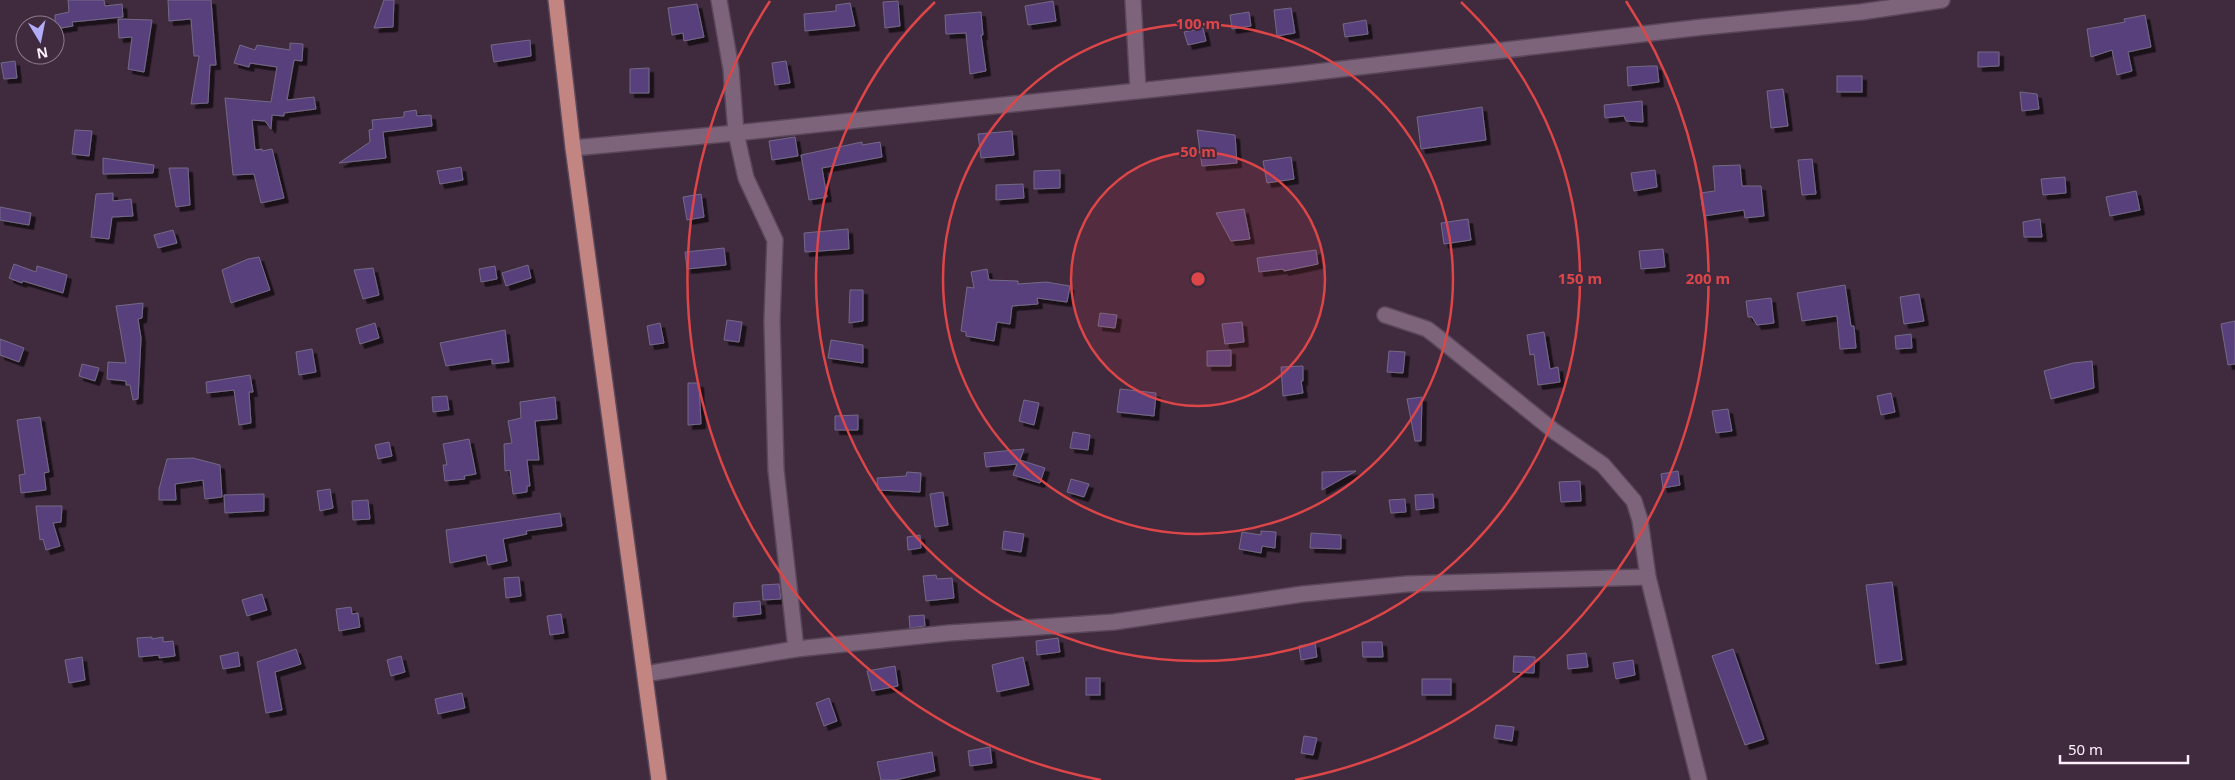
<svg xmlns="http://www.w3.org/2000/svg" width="2235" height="780" viewBox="0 0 2235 780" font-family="'Noto Sans',sans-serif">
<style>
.building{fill:#59417b;stroke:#736986;filter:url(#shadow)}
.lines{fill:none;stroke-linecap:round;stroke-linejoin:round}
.street-casing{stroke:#5a4759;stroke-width:18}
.primary-casing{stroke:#5a4759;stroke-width:18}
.street{stroke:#7d647b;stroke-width:15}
.primary{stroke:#c28582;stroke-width:15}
.ring{fill:none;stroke:#dc4648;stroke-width:2.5}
.centre{fill:#dc4648;stroke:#402a3e;stroke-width:2.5}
.ring-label{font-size:15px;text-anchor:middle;font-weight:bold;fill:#dc4648;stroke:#402a3e;stroke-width:4;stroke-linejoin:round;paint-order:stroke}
</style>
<defs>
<filter id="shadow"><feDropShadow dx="4.5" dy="4.5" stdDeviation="0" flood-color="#0009"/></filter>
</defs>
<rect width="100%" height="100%" fill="#402a3e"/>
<g class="building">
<path d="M68 0H104L105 6 122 4 123 17 72 22 73 26 55 29V15L69 12Z"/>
<path d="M168 0H211L216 65H210L208 103 191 104 199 56H194L191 19 169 21Z"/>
<path d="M384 0H394L393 27 374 28Z"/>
<path d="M898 1 900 26 885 28 883 2Z"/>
<path d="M1053 1 1056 21 1028 25 1025 6Z"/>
<path d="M850 3 855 26 805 31 804 14 836 11V5Z"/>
<path d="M697 4 704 37 684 41 683 33 672 35 668 8Z"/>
<path d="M1291 8 1295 33 1277 36 1274 10Z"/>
<path d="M981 12 983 35H981L986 71 970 74 966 33 946 34 945 15Z"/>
<path d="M1249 12 1251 26 1232 29 1230 15Z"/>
<path d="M2145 15 2151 47 2128 52 2132 71 2117 75 2112 50 2091 57 2087 29 2125 22 2124 19Z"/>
<path d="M118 19 152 20 144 72 128 69 132 37 119 38Z"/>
<path d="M1366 20 1368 34 1345 37 1343 24Z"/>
<path d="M1203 28 1206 41 1188 45 1184 32Z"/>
<path d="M530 40 531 56 494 62 491 45Z"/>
<path d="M290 43 303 44 302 61 294 60 287 100 314 97 316 109 284 113V116L272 115 271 129 265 121 252 120 255 150 262 149V151L272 149 284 198 261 203 254 174 233 175 225 98 271 102 277 67 250 63 249 67 234 63 240 45 255 50 257 45 290 50Z"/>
<path d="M1978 52H1999V66L1978 67Z"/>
<path d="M15 61 17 78 4 79 1 63Z"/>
<path d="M786 61 790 83 775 85 772 63Z"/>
<path d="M1649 66H1657L1659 82 1628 86 1627 67Z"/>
<path d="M649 68V93H630V69Z"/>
<rect x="1837" y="76" width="25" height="16"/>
<path d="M1783 89 1788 126 1771 128 1767 91Z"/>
<path d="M2020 92 2037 94 2039 109 2022 111Z"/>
<path d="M1642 101 1643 122 1626 121 1624 116 1605 118 1604 105Z"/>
<path d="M1482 107 1486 140 1421 149 1417 117Z"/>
<path d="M416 110 417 116 431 115 432 126 383 132 386 158 339 163 370 142 369 130 373 129 372 120 404 117V112Z"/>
<path d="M75 130 92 131 89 156 72 154Z"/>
<path d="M1197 130 1235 135 1237 163 1202 166Z"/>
<path d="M1012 131 1014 155 981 158 978 134Z"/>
<path d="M795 137 798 156 772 160 769 141Z"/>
<path d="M862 142V145L880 142 882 157 822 168 827 197 809 200 801 155Z"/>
<path d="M1291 157 1294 179 1267 183 1263 161Z"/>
<path d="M103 158 154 165 153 173 103 174Z"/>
<path d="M1812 159 1816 194 1802 195 1798 160Z"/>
<path d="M1740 165 1742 186H1761L1764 216 1745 218 1744 210 1704 216 1700 193 1715 191 1713 166Z"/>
<path d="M461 167 463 180 440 184 437 171Z"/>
<path d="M169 168H188L190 205 176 207Z"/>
<path d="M1060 170V188L1034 189V171Z"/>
<path d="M1655 170 1657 187 1634 191 1631 173Z"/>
<path d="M2065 177 2066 193 2043 195 2041 179Z"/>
<path d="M1023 184 1024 198 996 200V185Z"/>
<path d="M2136 191 2140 210 2110 216 2106 197Z"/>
<path d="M113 193V201L131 199 133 216 112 217 109 239 91 237 96 194Z"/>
<path d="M701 194 704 217 687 220 683 197Z"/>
<path d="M0 207 31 213 29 225 0 220Z"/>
<path d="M1244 209 1250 239 1231 241 1216 213Z"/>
<path d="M1468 219 1471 240 1444 244 1441 223Z"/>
<path d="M2040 219 2042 237H2024L2023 222Z"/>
<path d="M848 229 849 249 805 252 804 233Z"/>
<path d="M173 230 177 243 158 248 154 235Z"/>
<path d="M724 248 726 265 687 269 685 252Z"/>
<path d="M1663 249 1665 267 1641 269 1639 251Z"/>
<path d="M1316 250 1318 264 1284 271 1283 269 1259 272 1257 258Z"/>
<path d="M259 257 270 290 231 303 222 270 248 259Z"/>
<path d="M14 264 36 272 37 266 67 275 63 293 23 281 22 283 9 278Z"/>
<path d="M528 265 531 278 506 286 502 273Z"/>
<path d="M495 266 497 279 481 282 479 269Z"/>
<path d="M373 268 379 295 363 299 354 270Z"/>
<path d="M987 269 989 280 1018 281V284L1046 282 1070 286 1067 302 1037 298 1038 304 1012 306 1010 324 997 322 994 341 966 336V332L961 331 967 287 974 288 971 272Z"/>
<path d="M1845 285 1851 326H1854L1856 348 1840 349 1837 316 1802 321 1797 293Z"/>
<path d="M850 290H863V321L849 323Z"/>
<path d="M1919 294 1924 321 1904 324 1900 297Z"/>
<path d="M1771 298 1774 323 1757 325 1752 317H1748L1746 301Z"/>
<path d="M143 303 142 318 138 319 141 338 138 399 133 400 130 385H126V381L107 379 108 362 126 363 116 306Z"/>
<path d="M1100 313 1117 315 1115 328 1098 326Z"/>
<path d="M727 320 742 322 739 342 724 340Z"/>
<path d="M2235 321V364L2228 365 2221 324Z"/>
<path d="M1242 322 1244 342 1225 344 1222 324Z"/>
<path d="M375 323 379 338 360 344 356 329Z"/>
<path d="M660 323 664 343 650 345 647 326Z"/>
<path d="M505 330 509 362 492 364V359L446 366 440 343Z"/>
<path d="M1544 332 1550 369 1558 367 1560 382 1538 385 1534 354 1530 355 1527 335Z"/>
<path d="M1911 334 1912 348 1896 349 1895 336Z"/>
<path d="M0 339 24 348 19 362 0 355Z"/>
<path d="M831 340 863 345V363L828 358Z"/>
<path d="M312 349 316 372 299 375 296 352Z"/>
<path d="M1231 350V366H1207V351Z"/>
<path d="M1389 351 1405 352 1403 373 1387 372Z"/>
<path d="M2092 361 2094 388 2051 399 2044 371 2073 363Z"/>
<path d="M82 364 99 368 95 381 79 376Z"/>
<path d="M1303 366V381H1301L1303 393 1283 396 1281 367Z"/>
<path d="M250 375 253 392H249L251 423 239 425 234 390 207 393 206 382Z"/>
<path d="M688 383H699L701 424 688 425Z"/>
<path d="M1120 389 1156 393 1154 416 1117 412Z"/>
<path d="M1891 393 1895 412 1881 415 1877 396Z"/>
<path d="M447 396 449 410 433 412 432 397Z"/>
<path d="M555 397 557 419 535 421 539 460H527L530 486H527V492L513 494 510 470 505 471 504 444 512 443 508 421 521 418 520 402Z"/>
<path d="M1422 397 1421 441H1415L1407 399Z"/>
<path d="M1024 400 1039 403 1034 425 1019 421Z"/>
<path d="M1728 409 1732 431 1716 433 1712 411Z"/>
<path d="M858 415V430H835V416Z"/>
<path d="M40 417 49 472 44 473 46 490 21 493 19 475 25 474 17 420Z"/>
<path d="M1073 432 1090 435 1088 450 1070 448Z"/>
<path d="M469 439 476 474 464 476 465 479 445 481 443 465H447L443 444Z"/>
<path d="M389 442 392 456 378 459 375 445Z"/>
<path d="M1024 449 1020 460 1045 468 1040 483 1013 475 1017 464 986 467 984 453Z"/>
<path d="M193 458 220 465 222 497 205 499 203 480 175 484 176 500H159V489L167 459Z"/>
<path d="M1356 471 1322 490V472Z"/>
<path d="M1678 471 1680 485 1663 488 1661 474Z"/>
<path d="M907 472 921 473 920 492 878 490 877 478 906 476Z"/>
<path d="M1071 479 1089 484 1084 497 1067 492Z"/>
<path d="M1580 481 1581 501 1561 502 1559 482Z"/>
<path d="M330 489 333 508 320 511 317 491Z"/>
<path d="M943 492 948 525 935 527 930 494Z"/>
<path d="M264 494V511L225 513 224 495Z"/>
<path d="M1433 494 1434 508 1416 510 1415 495Z"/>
<path d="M1405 499 1406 512 1391 513 1389 500Z"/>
<path d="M368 500 370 519 353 520 352 501Z"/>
<path d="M36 506H62L61 522 53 523 60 546 46 550 43 539 40 540Z"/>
<path d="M560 513 562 526 526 531 527 534 503 539 507 561 488 565 486 555 450 563 446 530Z"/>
<path d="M1004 531 1024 534 1021 552 1002 549Z"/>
<path d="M1261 531 1276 532 1275 548 1262 546 1261 553 1239 549 1242 532 1261 535Z"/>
<path d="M1311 533 1341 535V549L1310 548Z"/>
<path d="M920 535 921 548 908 550 907 537Z"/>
<path d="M936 575 937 579 952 578 954 598 926 601 923 576Z"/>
<path d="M519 577 521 596 506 598 504 578Z"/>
<path d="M1892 582 1902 660 1876 664 1866 585Z"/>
<path d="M779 584 781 599 763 600 762 585Z"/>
<path d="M262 594 267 610 247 616 242 600Z"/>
<path d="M760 601 761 614 733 617 734 603Z"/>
<path d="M351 607 352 614 358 613 360 627 339 631 336 609Z"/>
<path d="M561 614 564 633 550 635 547 616Z"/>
<path d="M924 615 925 626 910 628 909 616Z"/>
<path d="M152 637V639L163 637V642L173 641 175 656 159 658V655L139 657 137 638Z"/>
<path d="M1058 638 1060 652 1037 655 1036 641Z"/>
<path d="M1362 642H1382L1383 657H1363Z"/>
<path d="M1315 643 1317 657 1301 660 1299 646Z"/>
<path d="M296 649 301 664 275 672 282 710 266 713 257 662Z"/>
<path d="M1733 649 1764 739 1745 745 1712 656Z"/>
<path d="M238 652 240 666 223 669 220 656Z"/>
<path d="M1586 653 1588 667 1568 669 1567 655Z"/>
<path d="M401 656 405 672 391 676 387 660Z"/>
<path d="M1514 656 1535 657 1534 673 1513 672Z"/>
<path d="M82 657 85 680 69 683 65 660Z"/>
<path d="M1023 657 1029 685 997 692 992 665Z"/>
<path d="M1633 660 1635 675 1616 679 1613 663Z"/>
<path d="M895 666 898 686 872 691 867 671Z"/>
<rect x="1086" y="678" width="14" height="17"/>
<rect x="1422" y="679" width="29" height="16"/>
<path d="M462 693 465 708 438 714 435 699Z"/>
<path d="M829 698 837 721 824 726 816 703Z"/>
<path d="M1496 725 1514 727 1512 741 1494 738Z"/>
<path d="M1304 736 1317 738 1313 755 1301 753Z"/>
<path d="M990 747 992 763 970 766 968 751Z"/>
<path d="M932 752 935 771 895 780H881L877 762Z"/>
</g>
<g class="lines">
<g class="street-casing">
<g id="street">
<path d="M719 0 731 69 736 133 746 178 775 240 772 321 776 470 796 649"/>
<path d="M1133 0 1138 90"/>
<path d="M573 148 736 133 1290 75 1703 27 1861 12 1942 0"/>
<path d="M1385 315 1427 329 1435 335 1554 431 1603 465 1634 501 1640 520 1648 577 1699 780"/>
<path d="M645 674 796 649 949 633 1114 622 1303 594 1407 584 1648 577"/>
</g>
</g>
<g class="primary-casing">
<path id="primary" d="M556 0 573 148 659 780"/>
</g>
<use href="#street" class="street"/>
<use href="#primary" class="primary"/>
</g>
<circle cx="1198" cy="279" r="127" fill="#dc4648" fill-opacity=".12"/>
<g class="ring">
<circle cx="1198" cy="279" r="127"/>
<circle cx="1198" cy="279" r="255"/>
<path d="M1461 2A382 382 0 1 1 935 2"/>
<path d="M1101 780A510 510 0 0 1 770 1M1626 1A510 510 0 0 1 1295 780"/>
</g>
<circle cx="1198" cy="279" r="8" class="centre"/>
<g class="ring-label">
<text x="1198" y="29">100 m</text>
<text x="1198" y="157">50 m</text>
<text x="1580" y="284">150 m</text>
<text x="1708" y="284">200 m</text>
</g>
<g transform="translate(40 40) rotate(170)"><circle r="24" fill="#402a3e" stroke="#8c798a"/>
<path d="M0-4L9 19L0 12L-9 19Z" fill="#b2adf9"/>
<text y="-8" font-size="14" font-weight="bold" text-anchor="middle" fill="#feeffc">N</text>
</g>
<path d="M2060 755v8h128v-8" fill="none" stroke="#feeffc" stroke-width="2.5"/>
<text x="2068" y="755" font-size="15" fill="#feeffc" stroke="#402a3e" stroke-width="4" paint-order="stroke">50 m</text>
</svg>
